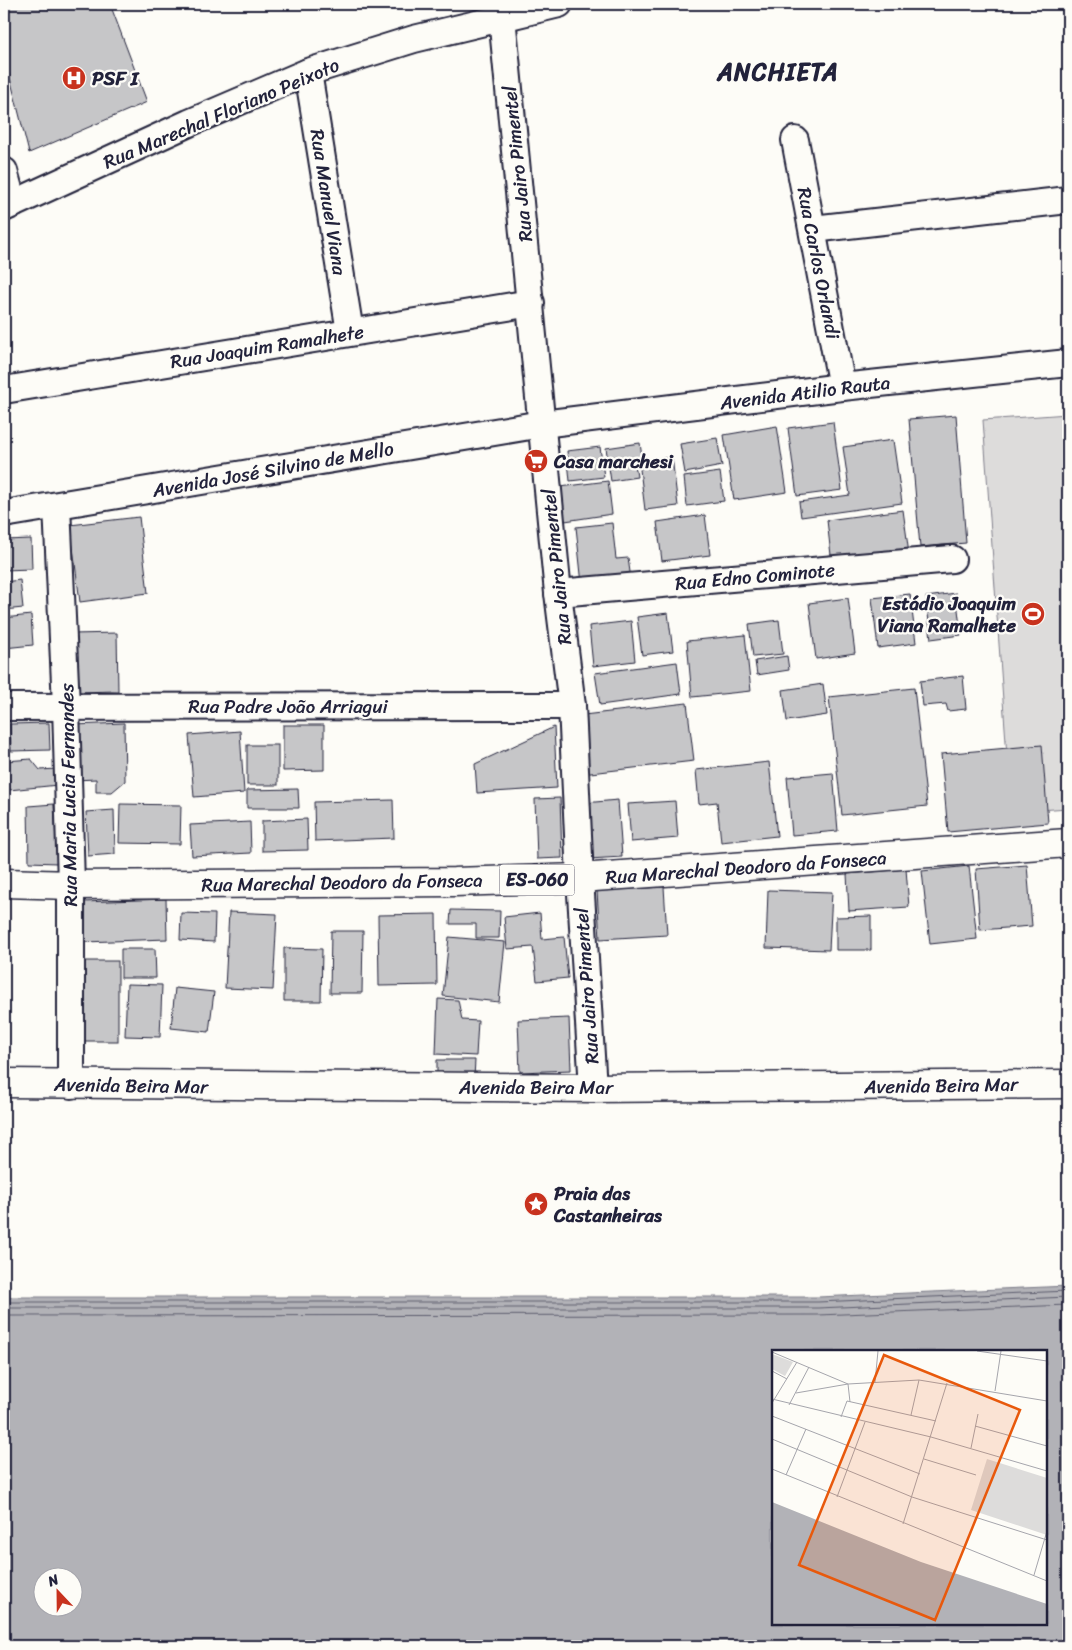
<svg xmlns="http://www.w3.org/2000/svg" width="1072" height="1650" viewBox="0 0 1072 1650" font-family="Sriracha,sans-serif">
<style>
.green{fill:#dddcdb;stroke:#807f8b}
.water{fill:#b2b2b7;stroke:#787885;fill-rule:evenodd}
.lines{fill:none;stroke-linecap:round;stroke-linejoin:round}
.shore{stroke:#5c5c6d;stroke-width:1}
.building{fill:#c6c6c8;stroke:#22223b}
.minor-casing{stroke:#22223b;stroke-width:30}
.primary-casing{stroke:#22223b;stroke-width:31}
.minor{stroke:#fdfcf7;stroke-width:26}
.primary{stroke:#fdfcf7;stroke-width:28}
.labels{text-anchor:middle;stroke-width:4.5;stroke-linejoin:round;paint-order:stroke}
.shield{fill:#fdfcf7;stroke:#646373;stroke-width:1}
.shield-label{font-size:18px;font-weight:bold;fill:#22223b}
.poi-label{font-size:19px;font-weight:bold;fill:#22223b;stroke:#fdfcf7;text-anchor:start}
.street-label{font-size:19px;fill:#22223b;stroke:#fdfcf7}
.district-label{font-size:24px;font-weight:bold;letter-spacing:1px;fill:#22223b;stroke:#fdfcf7}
.inset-road{fill:none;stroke:#a5a5ac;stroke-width:1}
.view{fill:#e8590c;fill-opacity:0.15;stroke:#e8590c;stroke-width:2.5}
.inset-edge{fill:none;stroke:#22223b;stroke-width:2.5}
</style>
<rect width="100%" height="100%" fill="#fdfcf7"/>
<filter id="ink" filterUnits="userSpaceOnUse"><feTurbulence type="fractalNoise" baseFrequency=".02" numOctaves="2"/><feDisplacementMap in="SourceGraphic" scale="10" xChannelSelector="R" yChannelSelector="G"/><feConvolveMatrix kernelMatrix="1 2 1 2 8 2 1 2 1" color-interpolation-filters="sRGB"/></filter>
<g filter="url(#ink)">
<path class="green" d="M1068 414V808L1011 812 983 420Z"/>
<path class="water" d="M1068 1286V1646H4V1297H818ZM773 1351H1046V1624H773ZM42 1578H72V1608H42Z"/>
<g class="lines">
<g class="shore">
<path d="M4 1302H818L1068 1291"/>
<path d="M4 1308H818L1068 1297"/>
<path d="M4 1316 818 1315 1068 1305"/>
</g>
</g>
<g class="building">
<path d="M4 4H110L147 102 29 153 4 54Z"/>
<path d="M956 415 966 543 920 547 909 419Z"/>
<path d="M833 422 842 490 797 496 788 428Z"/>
<path d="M777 426 787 492 734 500 724 435Z"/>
<path d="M717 438 722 466 685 473 680 444Z"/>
<path d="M893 440 902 503 801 517 799 502 850 495 843 447Z"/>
<path d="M640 443 642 457 634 458 637 477 611 481 606 448Z"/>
<path d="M600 447 604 477 570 481 567 451Z"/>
<path d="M672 457 678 506 645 510 639 461Z"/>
<path d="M720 472 724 501 687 506 684 477Z"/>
<path d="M608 481 612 514 565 521 560 487Z"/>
<path d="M903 510 909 554 832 564 827 520Z"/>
<path d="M705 515 710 555 662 561 657 522Z"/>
<path d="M139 517 148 593 80 602 70 525Z"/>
<path d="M612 523 616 559 628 558 631 579 582 584 576 527Z"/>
<path d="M31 539 32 569 4 570V540Z"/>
<path d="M20 580 23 608 4 610V582Z"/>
<path d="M956 593 961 635 931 639 926 597Z"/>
<path d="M910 594 916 643 878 648 872 598Z"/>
<path d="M848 598 855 653 816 659 809 603Z"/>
<path d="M668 613 673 651 642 655 637 617Z"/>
<path d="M31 615 33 645 4 648V618Z"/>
<path d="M779 620 783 654 753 657 749 624Z"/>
<path d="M631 621 635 661 593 666 589 626Z"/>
<path d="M117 633 118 691 74 692 73 634Z"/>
<path d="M745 635 751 691 692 697 687 641Z"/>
<path d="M787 656 789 670 757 675 755 661Z"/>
<path d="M677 662 681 694 600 705 595 673Z"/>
<path d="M963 676 966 709 948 711 946 704 923 706 920 681Z"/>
<path d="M823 684 827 715 787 721 783 690Z"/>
<path d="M914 688 927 806 842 815 829 697Z"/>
<path d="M687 703 694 761 582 774 575 716Z"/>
<path d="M49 723 50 750 11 751 10 724Z"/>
<path d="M124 723 125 781 112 792H96V779L75 780 74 725Z"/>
<path d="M283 725H324V770L283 771Z"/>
<path d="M554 727 557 788 477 793 475 764Z"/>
<path d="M4 731H7L4 776Z"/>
<path d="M240 731 244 793 194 797 189 735Z"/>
<rect x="247" y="745" width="31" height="40"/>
<path d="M1042 745 1048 823 948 832 941 754Z"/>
<path d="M31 759 40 770 57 769 58 785 9 790 6 761Z"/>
<path d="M769 762 777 836 721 842 717 802 699 804 696 770Z"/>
<path d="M833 773 838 831 792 835 787 777Z"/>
<path d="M298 789 299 808H247V790Z"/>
<path d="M560 798 562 858 537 859 535 799Z"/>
<path d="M393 800 394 838 315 841 314 802Z"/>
<path d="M618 800 622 857 589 859 584 803Z"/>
<path d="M675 801 678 838 631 842 628 804Z"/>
<path d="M54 804 57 863 29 862 28 806Z"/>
<path d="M120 804 181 805 180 844 119 843Z"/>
<path d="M114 810 115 854 88 856 86 812Z"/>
<path d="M307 819 308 850 262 851V821Z"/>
<path d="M250 822 251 853 192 856 190 825Z"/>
<path d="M1027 865 1032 926 980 930 976 869Z"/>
<path d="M969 866 977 939 930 944 922 871Z"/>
<path d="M906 869 909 907 849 911 847 874Z"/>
<path d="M664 887 667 935 600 939 597 891Z"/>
<path d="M768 890 832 892 829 950 766 948Z"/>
<path d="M166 899 167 939 84 942 83 902Z"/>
<path d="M451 910 500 911 499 938H476V924H450Z"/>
<path d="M229 912 277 914 273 990 225 988Z"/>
<path d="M181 913 215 914 214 942 180 940Z"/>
<path d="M540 913 542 939 564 937 568 978 537 981 533 947 507 949 504 917Z"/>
<path d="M436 914 437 985 379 986 378 915Z"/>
<path d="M871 916V950H836V917Z"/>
<path d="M331 931H363L362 993H330Z"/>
<path d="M449 937 505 942 499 1002 443 996Z"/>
<path d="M284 948 322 949 321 1001H284Z"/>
<path d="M121 949H155L156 978H121Z"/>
<rect x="79" y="961" width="39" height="80"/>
<path d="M127 984 162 985 160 1037 125 1036Z"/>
<path d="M175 988 214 992 209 1032 171 1028Z"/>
<path d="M438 999 458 1000 462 1020 478 1021 476 1056 436 1054Z"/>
<path d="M569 1018 571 1070 520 1072 518 1020Z"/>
<path d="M437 1060H475L474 1078H437Z"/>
</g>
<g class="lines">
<g class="minor-casing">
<g id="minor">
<path d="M502 17 558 593 572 706 580 878 593 1088"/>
<path d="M308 72 350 332"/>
<path d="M795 140 842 387"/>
<path d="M4 171 13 204"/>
<path d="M4 208 189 123 308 72 414 39 559 4"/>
<path d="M813 229 1068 200"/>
<path d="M4 390 531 303"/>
<path d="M57 506 66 706 71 885V1085"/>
<path d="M4 514 542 424 842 387 1068 363"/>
<path d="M558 593 952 559"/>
<path d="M4 707 572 706"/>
</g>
</g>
<g class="primary-casing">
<g id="primary">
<path d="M4 883 71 885 454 882 580 878 1068 843"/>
<path d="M4 1083 593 1088 1068 1084"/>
</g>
</g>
<use href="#minor" class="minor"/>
<use href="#primary" class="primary"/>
</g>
</g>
<defs>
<g id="hospital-disc" transform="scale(1.25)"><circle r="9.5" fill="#c8321e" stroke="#fdfcf7"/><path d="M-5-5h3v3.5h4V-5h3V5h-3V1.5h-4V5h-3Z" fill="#fff"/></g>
<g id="supermarket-disc" transform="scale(1.25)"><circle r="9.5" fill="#c8321e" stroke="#fdfcf7"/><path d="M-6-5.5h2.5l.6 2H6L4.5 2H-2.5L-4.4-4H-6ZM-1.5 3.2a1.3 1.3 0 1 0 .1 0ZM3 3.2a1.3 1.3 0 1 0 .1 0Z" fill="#fff"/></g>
<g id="stadium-disc" transform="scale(1.25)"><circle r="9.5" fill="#c8321e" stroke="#fdfcf7"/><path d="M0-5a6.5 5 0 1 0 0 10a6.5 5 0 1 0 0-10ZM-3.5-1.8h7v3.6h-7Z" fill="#fff"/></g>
<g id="sight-disc" transform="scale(1.25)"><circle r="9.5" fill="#c8321e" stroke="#fdfcf7"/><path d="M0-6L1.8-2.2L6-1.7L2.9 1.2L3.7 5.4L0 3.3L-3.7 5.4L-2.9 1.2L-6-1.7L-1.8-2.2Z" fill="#fff"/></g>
</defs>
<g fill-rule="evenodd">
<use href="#hospital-disc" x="74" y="78"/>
<use href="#supermarket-disc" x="536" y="461"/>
<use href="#stadium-disc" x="1033" y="614"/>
<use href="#sight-disc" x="536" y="1204"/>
</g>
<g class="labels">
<rect class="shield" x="499.5" y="864.5" width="75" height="31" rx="4"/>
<g class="shield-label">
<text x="537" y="886">ES-060</text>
</g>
<g class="poi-label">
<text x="92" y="85">PSF I</text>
<text x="554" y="468">Casa marchesi</text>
<text x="1016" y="610" text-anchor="end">Estádio Joaquim<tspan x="1016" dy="22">Viana Ramalhete</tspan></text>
<text x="554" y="1200">Praia das<tspan x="554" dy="22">Castanheiras</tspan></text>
</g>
<g class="street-label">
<text transform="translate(221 113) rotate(-23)" y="7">Rua Marechal Floriano Peixoto</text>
<text transform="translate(517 164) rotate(-96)" y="7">Rua Jairo Pimentel</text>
<text transform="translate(329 202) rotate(81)" y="7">Rua Manuel Viana</text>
<text transform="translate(819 263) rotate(79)" y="7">Rua Carlos Orlandi</text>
<text transform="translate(267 346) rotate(-9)" y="7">Rua Joaquim Ramalhete</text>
<text transform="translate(805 392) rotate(-7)" y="7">Avenida Atilio Rauta</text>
<text transform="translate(273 469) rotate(-10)" y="7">Avenida José Silvino de Mello</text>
<text transform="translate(556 567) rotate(-96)" y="7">Rua Jairo Pimentel</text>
<text transform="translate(755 576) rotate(-5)" y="7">Rua Edno Cominote</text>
<text x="288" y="713">Rua Padre João Arriagui</text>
<text transform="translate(68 795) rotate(-91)" y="7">Rua Maria Lucia Fernandes</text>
<text transform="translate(746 867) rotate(-4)" y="7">Rua Marechal Deodoro da Fonseca</text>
<text transform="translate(342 882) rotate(-1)" y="7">Rua Marechal Deodoro da Fonseca</text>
<text transform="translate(586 986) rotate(-94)" y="7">Rua Jairo Pimentel</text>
<text transform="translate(131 1085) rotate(1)" y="7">Avenida Beira Mar</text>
<text transform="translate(941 1085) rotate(-1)" y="7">Avenida Beira Mar</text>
<text x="536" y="1094">Avenida Beira Mar</text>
</g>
<g class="district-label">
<text x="778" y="80">ANCHIETA</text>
</g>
</g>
<g transform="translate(772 1350)">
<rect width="275" height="275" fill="#fdfcf7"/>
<path d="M0 4 21 12 13 26 0 19ZM215 109 275 128V185L199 160Z" fill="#dddcdb"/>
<path d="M0 152 149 212 275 254V274H0Z" fill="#b2b2b7"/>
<path class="inset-road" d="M205 1 275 11M0 2 76 34 78 52M0 21 15 29M103 32 106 1M223 41 229 1M24 43 76 34 147 30 275 51M0 49 159 87 275 121M0 53 25 12M17 55 37 17M139 65 147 30M0 66 148 124M69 67 75 51 164 71M203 76 275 96M0 89 140 147 275 190M199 98 206 64M152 109 204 125M0 119 275 231M14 125 34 79M65 147 93 72M131 174 175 33M262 225 275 181"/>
<path class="view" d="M112 5 248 60 163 270 27 215Z"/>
<rect width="275" height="275" class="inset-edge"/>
</g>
<rect width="1072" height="1650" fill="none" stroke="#fdfcf7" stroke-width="20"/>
<rect x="10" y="10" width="1052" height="1630" fill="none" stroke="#22223b" stroke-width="2" filter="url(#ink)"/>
<g transform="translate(58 1592) rotate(338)"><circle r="24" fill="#fdfcf7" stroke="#a5a5ac"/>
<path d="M0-4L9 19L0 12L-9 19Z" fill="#c8321e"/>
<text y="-8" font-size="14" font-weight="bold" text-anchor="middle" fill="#22223b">N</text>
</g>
</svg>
